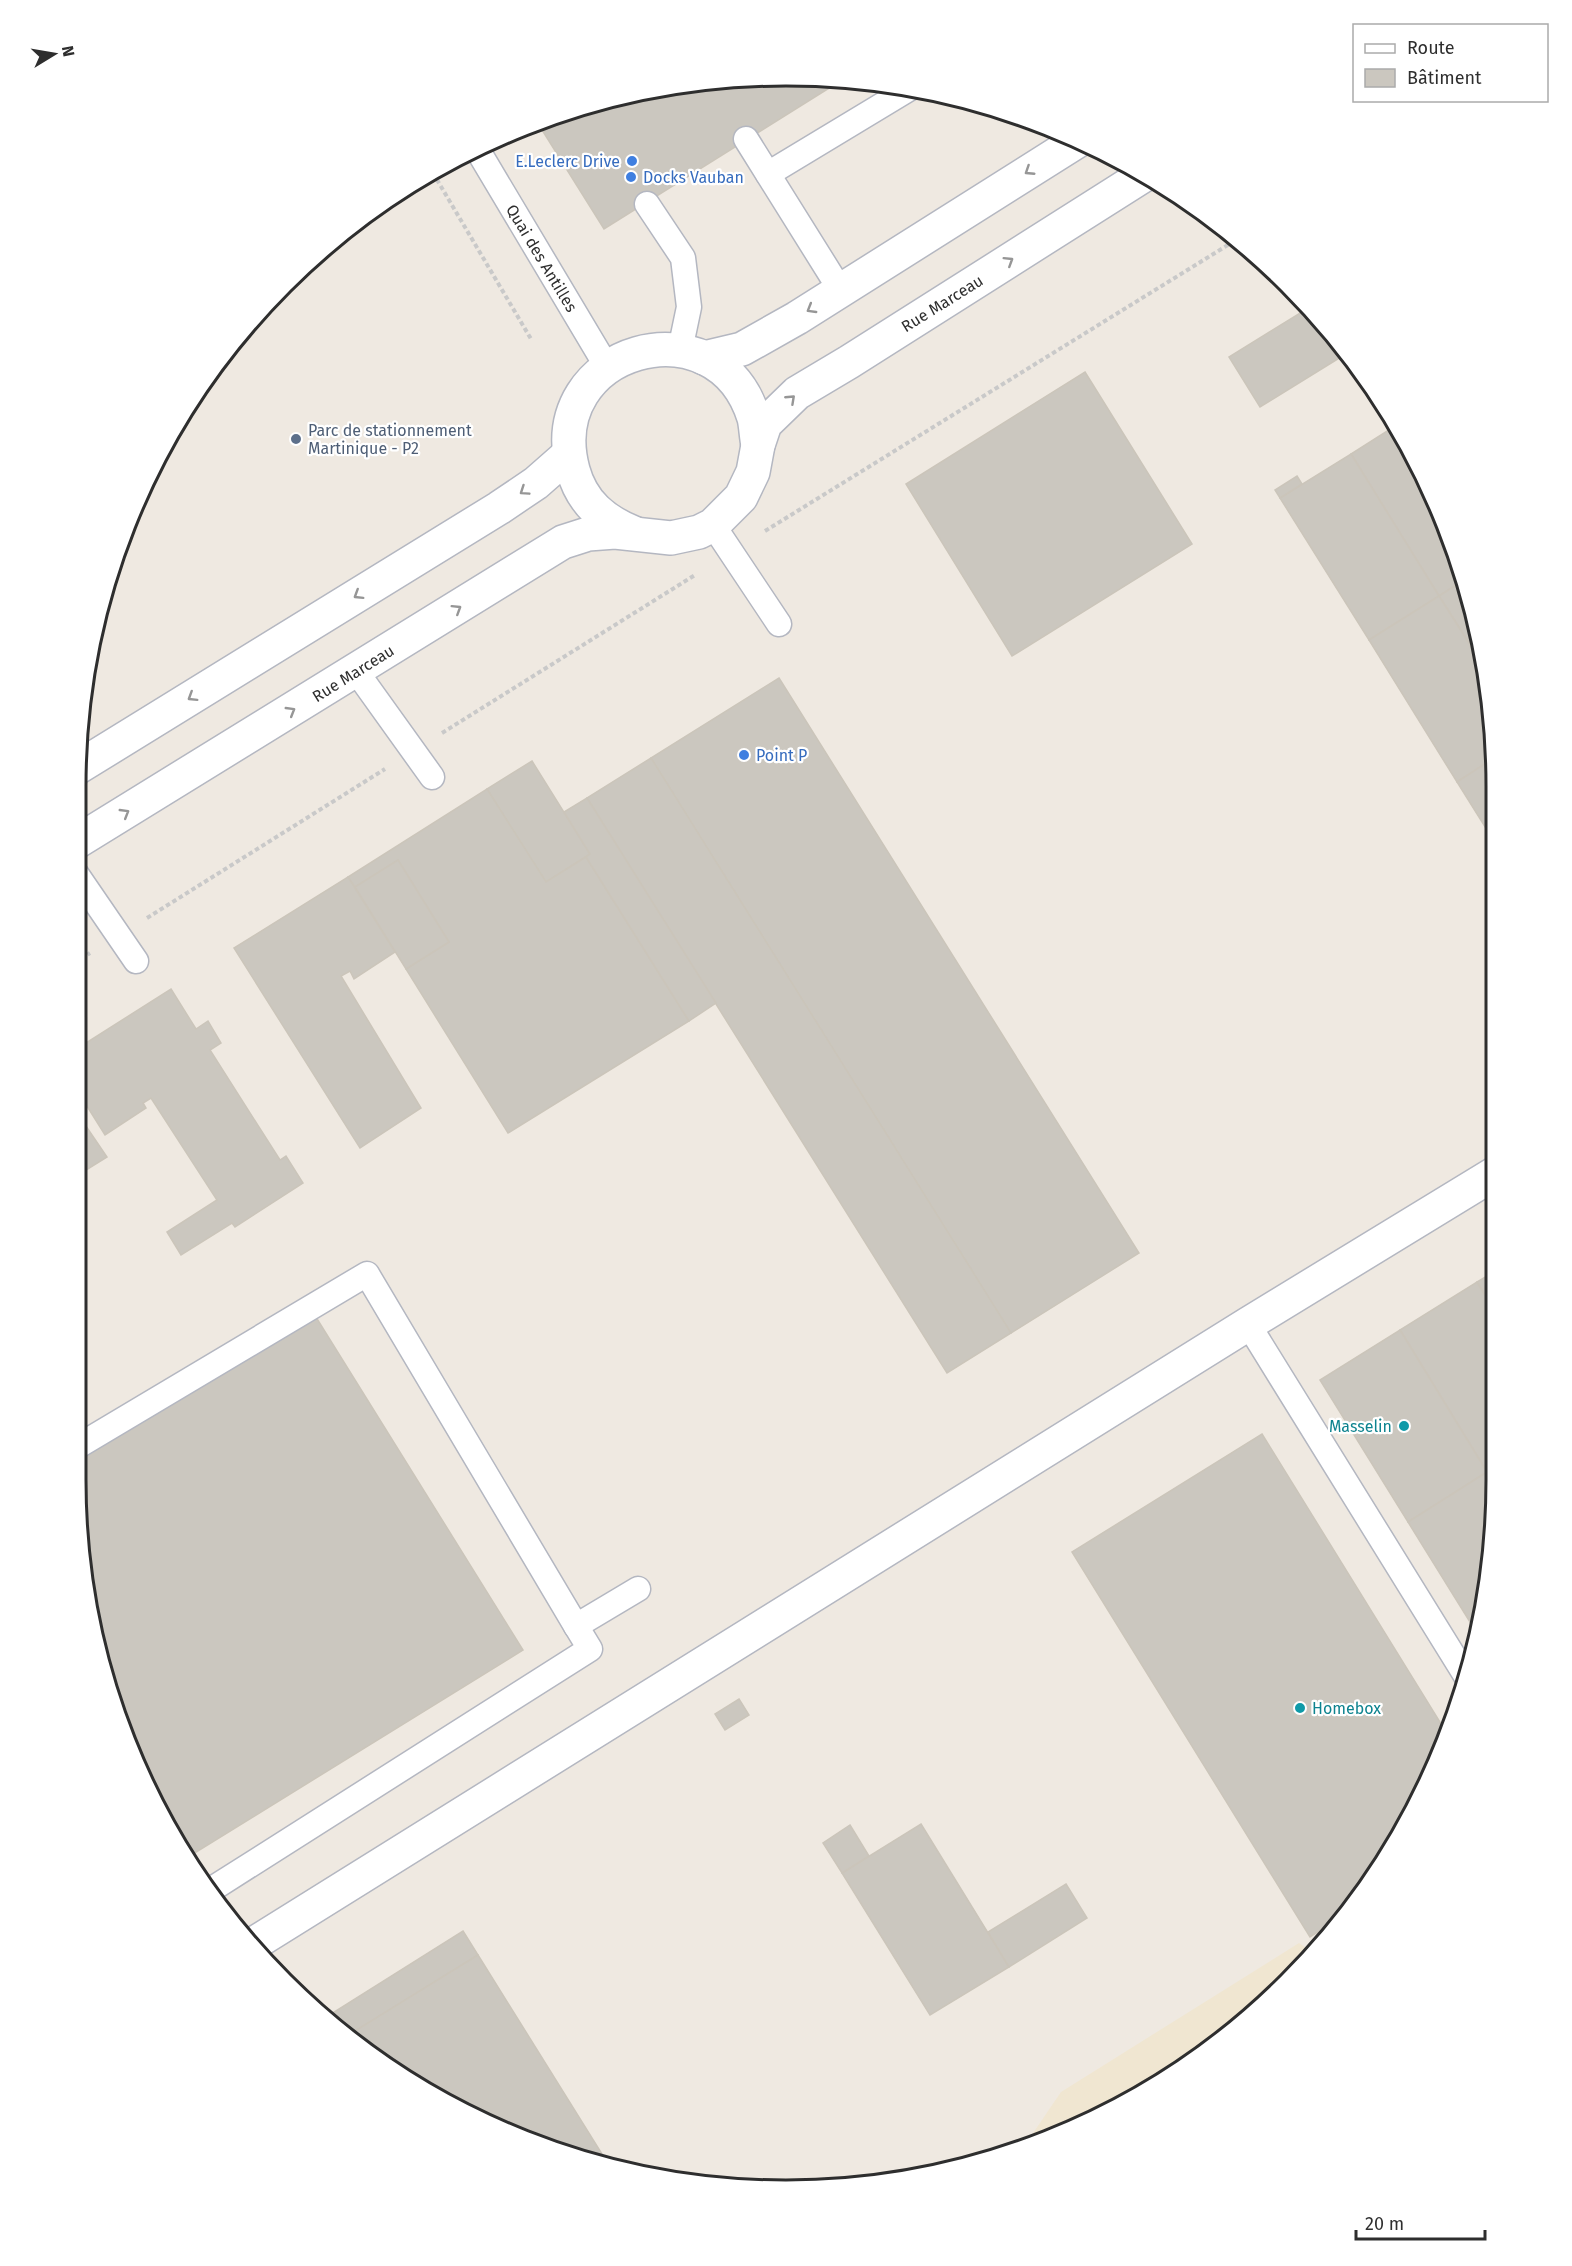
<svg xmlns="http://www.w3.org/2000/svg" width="1572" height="2266" viewBox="0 0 1572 2266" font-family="'Fira Sans',sans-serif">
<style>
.education{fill:#f0e6d1}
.building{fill:#cbc7bf;stroke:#cbc5ba;stroke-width:1.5}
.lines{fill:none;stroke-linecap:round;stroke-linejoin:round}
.lane-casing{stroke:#b4b7c1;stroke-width:27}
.street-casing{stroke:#b4b7c1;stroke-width:36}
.secondary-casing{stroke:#b4b7c1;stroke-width:36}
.path{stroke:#c9c9c9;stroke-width:4;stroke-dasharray:4.5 3;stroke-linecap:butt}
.lane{stroke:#fff;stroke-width:24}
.street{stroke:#fff;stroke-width:33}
.secondary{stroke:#fff;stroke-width:33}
.oneway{stroke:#969696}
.shop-dot{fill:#3f7fe0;stroke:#fff;stroke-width:2}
.service-dot{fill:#5c6f8a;stroke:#fff;stroke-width:2}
.culture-dot{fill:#0f9aa8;stroke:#fff;stroke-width:2}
.labels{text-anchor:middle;stroke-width:4.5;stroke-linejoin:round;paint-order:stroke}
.shop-label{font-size:16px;fill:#366cbe;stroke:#fff;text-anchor:start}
.street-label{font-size:16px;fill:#2e2e2e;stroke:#fff}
.service-label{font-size:16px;fill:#4e5e75;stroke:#fff;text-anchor:start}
.culture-label{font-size:16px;fill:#0d838f;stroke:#fff;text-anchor:end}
.rim{fill:none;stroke:#2e2e2e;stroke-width:3}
</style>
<rect width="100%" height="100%" fill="#efe9e1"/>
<path class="education" d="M1299 1943 1313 1953 1289 1983 1181 2071 1101 2118 1027 2142 1061 2092Z"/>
<g class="building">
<path d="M786 75 842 80 604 229 537 122 648 89Z"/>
<path d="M1310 307 1349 352 1260 407 1229 357Z"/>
<path d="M1085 372 1192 544 1012 656 906 484Z"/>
<path d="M1395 426 1424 471 1461 582 1439 596 1351 454Z"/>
<path d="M1351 454 1439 596 1369 640 1280 498Z"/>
<path d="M1297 476 1302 484 1280 498 1275 490Z"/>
<path d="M1461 582 1483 648 1486 670 1439 596Z"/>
<path d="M1439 596 1486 670 1494 758 1457 782 1369 640Z"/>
<path d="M779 678 1139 1253 1011 1333 651 758Z"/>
<path d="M651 758 1011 1333 947 1373 587 798Z"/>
<path d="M1494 758 1497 786V846L1457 782Z"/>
<path d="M532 761 590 854 546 882 487 789Z"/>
<path d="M487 789 546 882 586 857 689 1021 508 1133 406 969 449 942 398 860 355 887 348 877Z"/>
<path d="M587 798 716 1003 689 1021 586 857 590 854 564 812Z"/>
<path d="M398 860 449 942 406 969 355 887Z"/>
<path d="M348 877 395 952 354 979 350 971 341 976 421 1108 360 1148 234 948Z"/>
<path d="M171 989 196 1029 208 1021 221 1043 210 1050 280 1160 286 1156 303 1183 235 1227 232 1223 181 1255 167 1232 217 1200 151 1098 143 1103 146 1108 105 1135 75 1087V1050Z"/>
<path d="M75 1110 107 1157 75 1177Z"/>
<path d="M1497 1270V1315L1477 1282Z"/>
<path d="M1477 1282 1497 1315V1466L1487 1472 1400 1330Z"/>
<path d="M314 1314 523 1650 185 1859 148 1794 99 1664 75 1480V1462Z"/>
<path d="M1400 1330 1487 1472 1408 1522 1320 1380Z"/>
<path d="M1262 1434 1448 1735 1443 1752 1377 1875 1343 1916 1310 1937 1072 1552Z"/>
<path d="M1497 1466V1480L1496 1487 1487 1472Z"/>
<path d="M1487 1472 1496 1487 1483 1619 1478 1635 1408 1522Z"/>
<path d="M739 1699 749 1715 725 1730 715 1714Z"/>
<path d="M921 1824 1009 1967 930 2015 842 1873Z"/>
<path d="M850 1825 869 1856 842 1873 823 1843Z"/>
<path d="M1066 1884 1087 1918 1009 1967 988 1932Z"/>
<path d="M463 1931 478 1955 347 2036 323 2019Z"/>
<path d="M478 1955 607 2162 514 2137 430 2096 347 2036Z"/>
</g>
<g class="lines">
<g class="lane-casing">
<g id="lane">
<path d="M746 139 841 291"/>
<path d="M477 149 607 367"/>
<path d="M768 174 912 87"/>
<path d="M647 204 683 258 689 307 680 350"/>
<path d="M713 525 779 624"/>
<path d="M356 671 432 777"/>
<path d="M75 872 136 961"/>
<path d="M1248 1324 1466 1676"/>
<path d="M75 1448 367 1274 576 1626 638 1589"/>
<path d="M209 1891 590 1649 576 1626"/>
</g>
</g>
<g class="street-casing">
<path id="street" d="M255 1943 1248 1324 1497 1172"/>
</g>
<g class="secondary-casing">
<g id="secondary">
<path d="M704 358 742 349 797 318 1079 140"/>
<path d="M634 533C604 521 582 503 573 470 540 349 717 298 754 418 756 426 756 436 758 445"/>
<path d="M77 768 499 508 536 483 569 454"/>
<path d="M75 843 563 542 588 534 615 532 671 538 699 532 713 525 741 497 753 472 758 445 765 424 797 393 849 362 1144 175"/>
</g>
</g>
<g class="path">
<path d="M433 173 531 339"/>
<path d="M765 531 1236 240"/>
<path d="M442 733 695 575"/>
<path d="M147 918 385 769"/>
<path d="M75 963 90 953"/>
</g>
<use href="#lane" class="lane"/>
<use href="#street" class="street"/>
<use href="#secondary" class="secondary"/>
</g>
<defs><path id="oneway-chevron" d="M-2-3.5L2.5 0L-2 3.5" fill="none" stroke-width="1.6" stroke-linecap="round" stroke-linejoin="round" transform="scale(1.5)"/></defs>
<g class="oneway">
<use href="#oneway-chevron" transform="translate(1029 171) rotate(147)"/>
<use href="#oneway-chevron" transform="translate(1009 261) rotate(-32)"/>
<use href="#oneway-chevron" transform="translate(811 309) rotate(149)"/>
<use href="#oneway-chevron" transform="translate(791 399) rotate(-43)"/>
<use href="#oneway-chevron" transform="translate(524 491) rotate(146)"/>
<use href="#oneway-chevron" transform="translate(358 595) rotate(148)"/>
<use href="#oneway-chevron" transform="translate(457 609) rotate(-32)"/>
<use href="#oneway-chevron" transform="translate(192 697) rotate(148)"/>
<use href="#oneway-chevron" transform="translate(291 711) rotate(-31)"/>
<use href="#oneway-chevron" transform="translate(125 813) rotate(-31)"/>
</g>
<g class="shop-dot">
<circle cx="632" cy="161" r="6"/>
<circle cx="631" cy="177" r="6"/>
<circle cx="744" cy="755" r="6"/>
</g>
<circle class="service-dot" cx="296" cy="439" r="6"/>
<g class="culture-dot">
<circle cx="1404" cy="1426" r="6"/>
<circle cx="1300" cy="1708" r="6"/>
</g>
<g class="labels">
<g class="shop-label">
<text x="620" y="167" text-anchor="end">E.Leclerc Drive</text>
<text x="643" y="183">Docks Vauban</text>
<text x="756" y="761">Point P</text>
</g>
<g class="street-label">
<text transform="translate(542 258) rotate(59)" y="6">Quai des Antilles</text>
<text transform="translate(942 303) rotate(-32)" y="6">Rue Marceau</text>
<text transform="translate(353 673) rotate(-32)" y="6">Rue Marceau</text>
</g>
<g class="service-label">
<text x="308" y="436">Parc de stationnement<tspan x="308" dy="18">Martinique - P2</tspan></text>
</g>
<g class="culture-label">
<text x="1392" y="1432">Masselin</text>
<text x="1312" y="1714" text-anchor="start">Homebox</text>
</g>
</g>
<path d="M0 0H1572V2266H0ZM786 86H786A700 700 0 0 1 1486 786V1480A700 700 0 0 1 786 2180H786A700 700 0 0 1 86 1480V786A700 700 0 0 1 786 86Z" fill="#fff" fill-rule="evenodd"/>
<path class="rim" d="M786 86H786A700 700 0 0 1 1486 786V1480A700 700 0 0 1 786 2180H786A700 700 0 0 1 86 1480V786A700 700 0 0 1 786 86Z"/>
<rect x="1353" y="24" width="195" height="78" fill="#ffffff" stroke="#ababab" stroke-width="1.5"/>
<rect x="1365" y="44" width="30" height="9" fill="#ffffff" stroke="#ababab" stroke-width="1.5"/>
<text x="1407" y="54" font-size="18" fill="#2e2e2e">Route</text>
<rect x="1365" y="69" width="30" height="18" fill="#cbc7bf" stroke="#ababab" stroke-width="1.5"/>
<text x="1407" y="84" font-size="18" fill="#2e2e2e">Bâtiment</text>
<g transform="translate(54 54) rotate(79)" stroke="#ffffff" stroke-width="4.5" paint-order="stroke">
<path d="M0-4.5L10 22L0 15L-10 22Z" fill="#2e2e2e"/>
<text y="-9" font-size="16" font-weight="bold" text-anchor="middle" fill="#2e2e2e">N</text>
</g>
<path d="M1356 2230v9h129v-9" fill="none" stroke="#2e2e2e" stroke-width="3"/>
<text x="1365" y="2230" font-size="18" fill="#2e2e2e" stroke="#ffffff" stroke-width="4.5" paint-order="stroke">20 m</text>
</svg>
